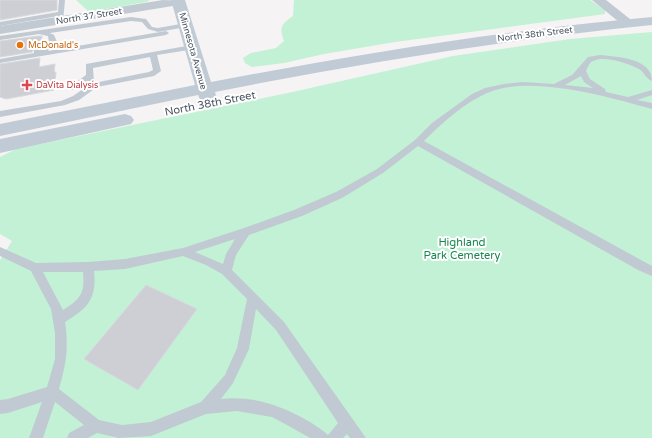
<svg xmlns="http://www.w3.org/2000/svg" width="652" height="438" viewBox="0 0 652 438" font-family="'Varela Round',sans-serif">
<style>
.green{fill:#c3f1d5}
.building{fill:#cdcfd5;stroke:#d7d9de}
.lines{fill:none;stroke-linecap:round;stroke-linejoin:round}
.lane{fill:#c1cad2;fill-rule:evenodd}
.street{fill:#c1cad2;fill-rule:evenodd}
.secondary{fill:#c1cbd6;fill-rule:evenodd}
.food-dot{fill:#e8710a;stroke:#fff;stroke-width:1.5}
.health-dot{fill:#e0444e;stroke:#fff;stroke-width:1.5}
.labels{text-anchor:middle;stroke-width:4;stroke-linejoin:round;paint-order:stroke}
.far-street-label{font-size:9px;fill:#4a5661;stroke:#fff}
.far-food-label{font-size:9px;fill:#c56008;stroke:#fff;text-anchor:start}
.far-health-label{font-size:9px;fill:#be3a42;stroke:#fff;text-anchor:start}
.street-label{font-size:11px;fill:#4a5661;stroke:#fff}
.park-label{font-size:11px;fill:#17864f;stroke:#fff}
</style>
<rect width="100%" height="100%" fill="#f5f3f3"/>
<g class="green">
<path d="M76 0H150L146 2 99 10 88 11Z"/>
<path d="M294 0H590L605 10V14L395 42 324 54 284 63 252 67 245 63 243 58 251 53 276 48 284 41C279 28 281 24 293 16Z"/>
<path d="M652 32V438H0V260L12 241 0 234V157L16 149 288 93 453 56 570 39Z"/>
</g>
<g class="building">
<path d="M0 0H57V10L0 20Z"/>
<path d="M39 36H42L41 46 34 49 32 52 0 57V41Z"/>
<path d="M40 58 39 67 55 64 54 72H56L54 90 6 99 0 97V64Z"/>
<path d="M146 285 197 309 138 390 84 359Z"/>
</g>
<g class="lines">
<g class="lane">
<path d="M59 0H65L63 21H59L58 16 0 26V22L58 12Z"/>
<path d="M131 17 146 19 152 27 158 28 186 23 189 25 186 27 158 32 148 29 142 22 131 21 50 33 54 35 57 42 48 51 166 31 169 33 166 35 0 63V59L34 53V50L43 47 49 42 48 36 39 34 0 40V36Z"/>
<path d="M192 45 196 47 195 49 157 55 161 71 154 76 97 87 79 100 65 105 0 117V111L61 101 73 96 86 87V82L75 90H69L68 88 86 75V64ZM150 57 153 70 149 72 94 83 93 68Z"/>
<path d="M600 55C618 57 652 58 652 81 646 79 644 72 639 69 629 63 603 55 593 61 589 63 588 67 586 71L590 79 605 89 606 92 628 97 652 90V95L637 100 652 103V109C608 97 533 75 490 92 466 101 441 124 424 141L652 266V276L638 270 418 146 383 173 342 198 302 216 249 235 236 255 232 270 284 322 366 438H350L347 434 343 438H310L287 425 272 417 237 411 206 414 151 436 119 438 97 433 88 438H67L69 433 84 425 55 402 43 438H29L42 402 8 413 0 414V400L8 399 47 387 55 359V333L51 309 31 271 0 256V247L36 263 88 262 125 259 183 248 244 228 294 210 336 192 377 169 415 140 432 123 472 94 485 88 504 84 523 82 554 84 572 75 588 57ZM581 76 584 82 593 88 565 85ZM235 239 226 254 223 264 195 252ZM183 256 206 265 222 274 247 299 237 348 225 375 201 402 151 422 122 425 99 420 59 389C66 364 69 348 65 322 88 308 97 299 94 271L125 269ZM43 272H83C85 293 81 299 63 310ZM256 309 276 330 338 423 328 435C323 430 316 426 310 422 283 406 253 395 221 399L233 383 249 349Z"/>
</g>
<g class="street">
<path d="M163 0 185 1 183 4 179 5 0 34V26Z"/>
<path d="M592 0H606L635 23 634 26H624Z"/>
</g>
<g class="secondary">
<path d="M171 0H185L211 82C358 54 504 30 652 17V25C505 40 360 63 215 92L218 102 215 106 209 108 203 106 198 95 0 136V124L195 85Z"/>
<path d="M125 114 131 116 134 120 131 124 0 153V139Z"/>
</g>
</g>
<circle class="food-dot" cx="20" cy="45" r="4"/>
<path class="health-dot" d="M25 79h4v4h4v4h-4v4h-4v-4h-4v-4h4z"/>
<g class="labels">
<g class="far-street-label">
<text transform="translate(89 16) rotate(-9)" y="3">North 37 Street</text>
<text transform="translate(535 34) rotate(-7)" y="3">North 38th Street</text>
<text transform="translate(193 51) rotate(74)" y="3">Minnesota Avenue</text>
</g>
<g class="far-food-label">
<text x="28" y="48">McDonald's</text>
</g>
<g class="far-health-label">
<text x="36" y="88">DaVita Dialysis</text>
</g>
<g class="street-label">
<text transform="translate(210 103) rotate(-11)" y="4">North 38th Street</text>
</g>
<g class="park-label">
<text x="462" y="246">Highland<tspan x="462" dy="13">Park Cemetery</tspan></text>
</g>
</g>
</svg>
